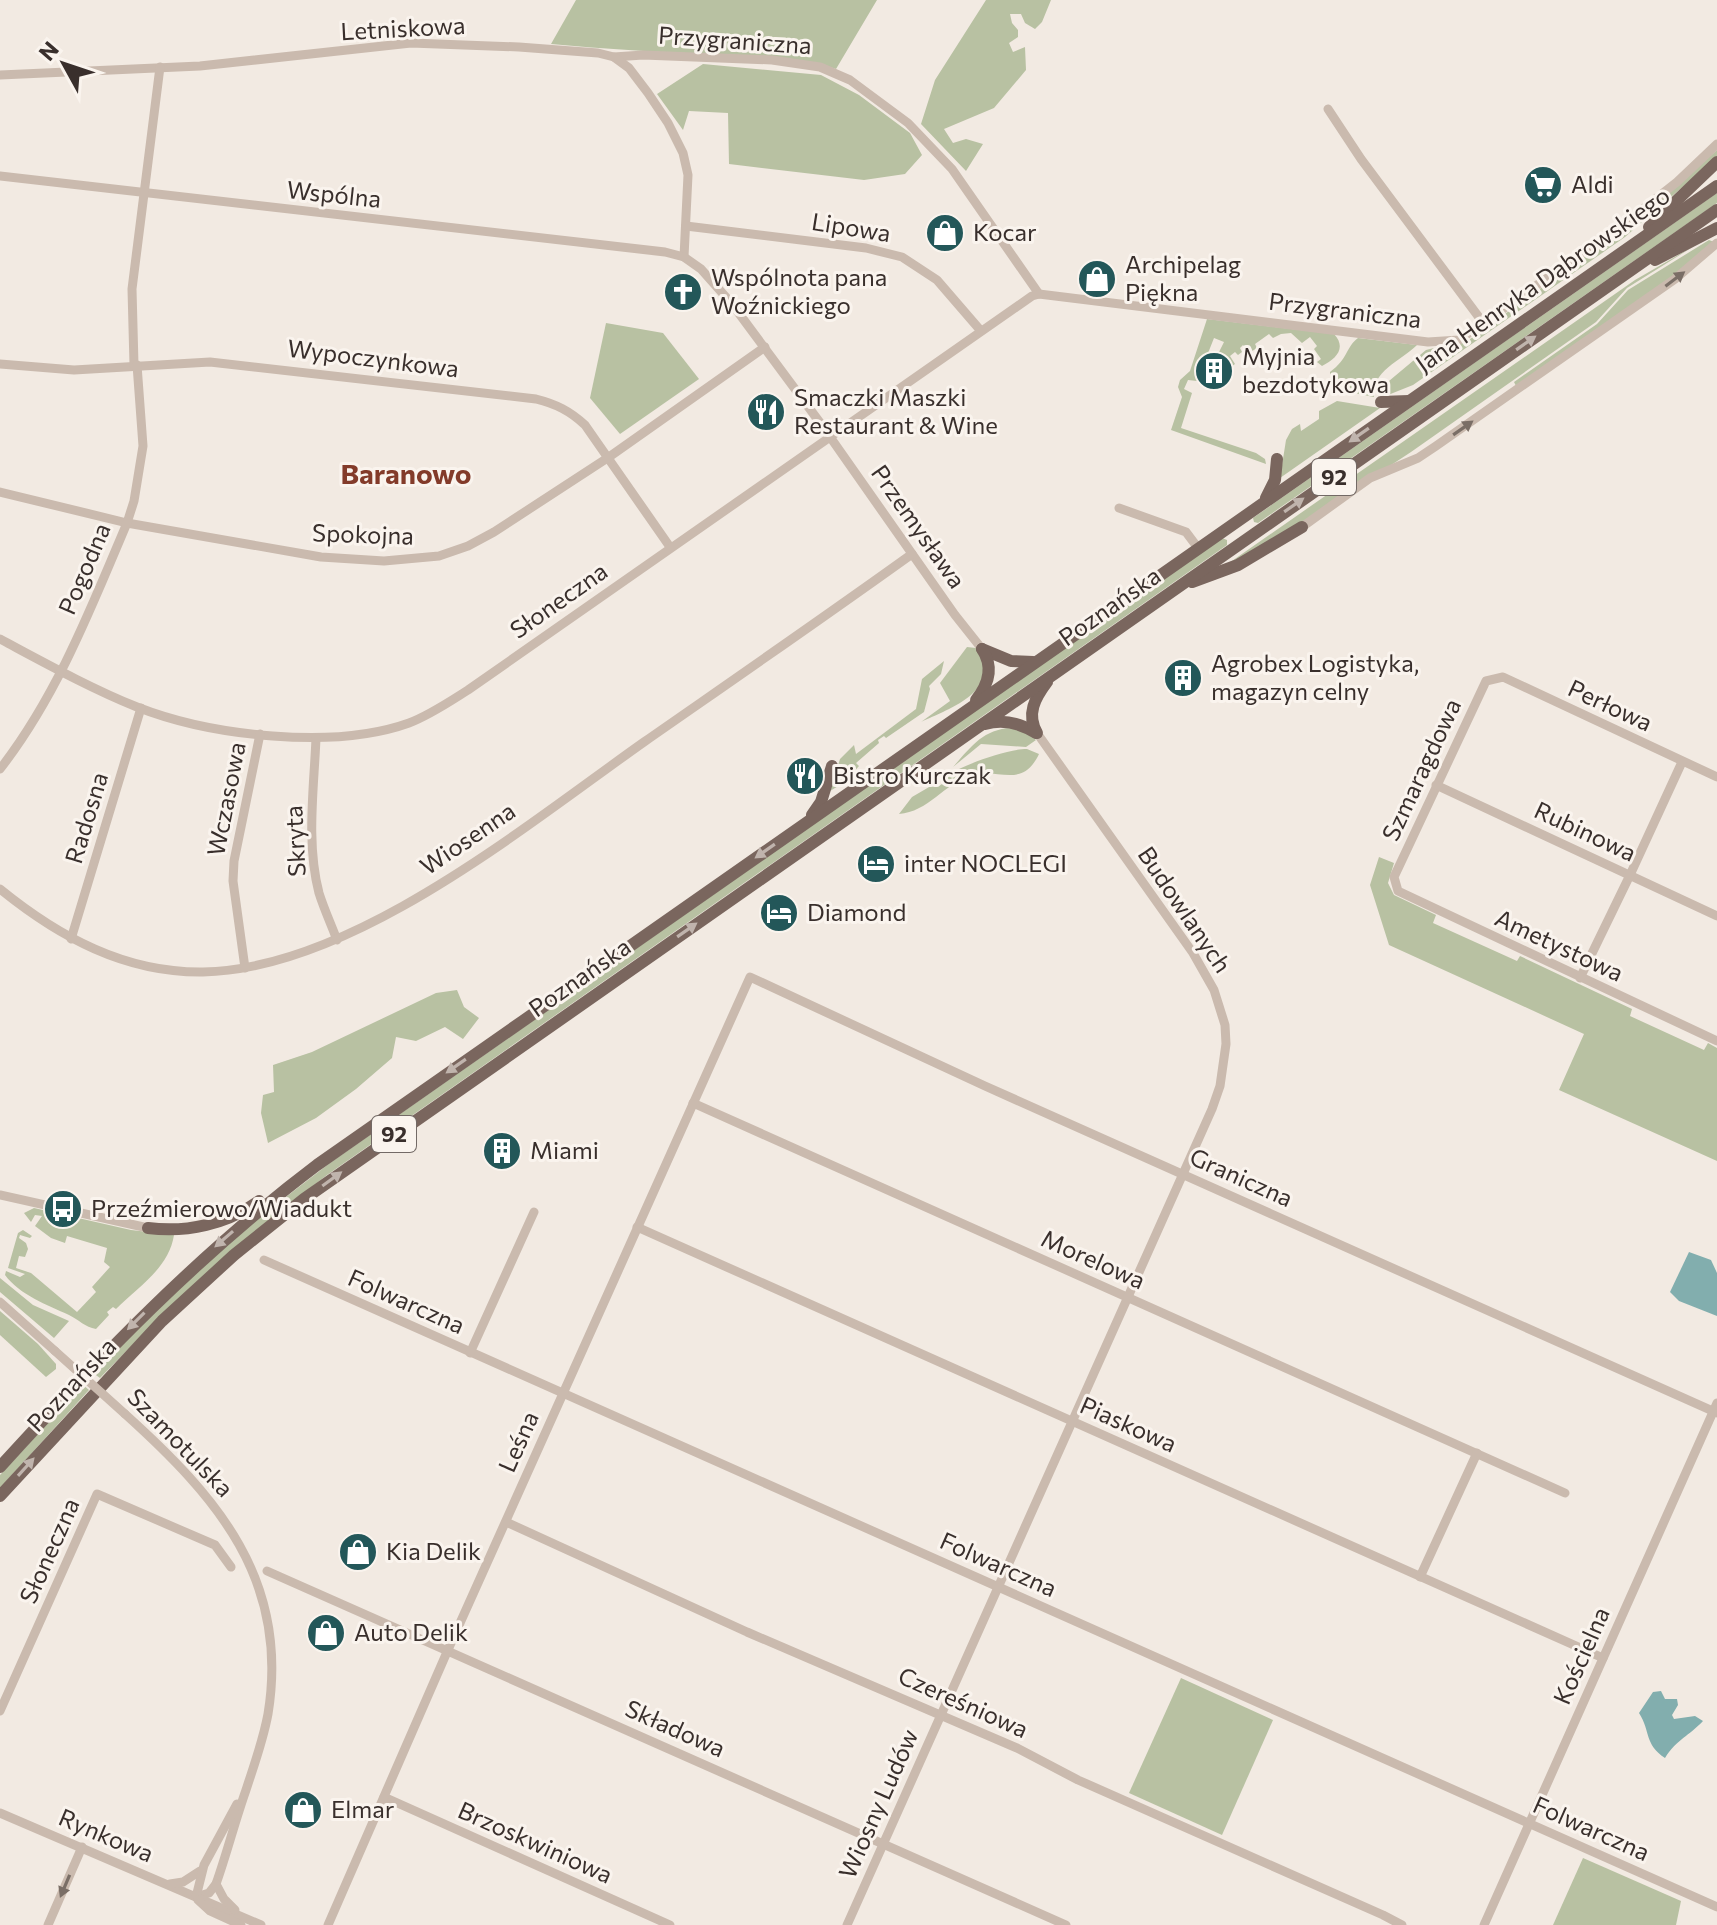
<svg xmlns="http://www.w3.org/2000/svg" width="1717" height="1925" viewBox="0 0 1717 1925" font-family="Commissioner,sans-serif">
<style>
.green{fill:#b8c1a2}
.water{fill:#82aeae}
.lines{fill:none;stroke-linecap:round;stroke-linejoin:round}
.minor{stroke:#cabaae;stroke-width:9}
.major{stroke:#7a665e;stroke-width:12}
.minor-bridge{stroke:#cabaae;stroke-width:9}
.oneway{fill:#7a6e66}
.oneway2{fill:#c0b4ad}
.labels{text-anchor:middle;stroke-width:6;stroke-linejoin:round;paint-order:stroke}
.shield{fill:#faf4ee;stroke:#736a66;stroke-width:2}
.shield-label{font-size:22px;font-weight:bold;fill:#392f2c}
.street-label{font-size:24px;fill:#392f2c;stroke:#faf4ee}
.poi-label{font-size:24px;fill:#392f2c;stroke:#faf4ee;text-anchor:start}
.quarter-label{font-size:28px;font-weight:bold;fill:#833b2a;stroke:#faf4ee}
</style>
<rect width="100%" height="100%" fill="#f2eae2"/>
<g class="green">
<path d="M576 0H877L836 69C797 56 753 57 713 55 659 52 605 49 551 44Z"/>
<path d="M986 0H1051L1042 22 1035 29 1025 23 1021 14H1010L1012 23 1018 30V37L1009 43 1013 52 1025 47 1026 70 994 108 944 129 953 143 966 139 983 144 966 171 921 124 935 80Z"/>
<path d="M703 64 821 75 859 95 910 133 922 155 905 174 864 180 729 164 728 113 689 111 683 130 657 94Z"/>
<path d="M1717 150V157L1625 237 1413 385 1388 395 1386 392 1389 381 1426 350 1470 339 1651 209Z"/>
<path d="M1717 193V203L1258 523 1254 522 1253 518Z"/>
<path d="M1709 240 1714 242 1676 275 1516 386 1514 382 1597 324 1628 290Z"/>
<path d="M1699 243 1627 288 1596 322 1411 452 1300 525 1219 570 1635 280Z"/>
<path d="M1207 319 1334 334C1347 348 1336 359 1322 366L1317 362 1321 359 1314 349 1317 346 1310 337 1302 343 1291 333 1281 334 1273 338 1269 334 1255 344 1257 348 1249 353 1243 345 1240 348 1242 352 1238 355 1235 352 1230 356 1235 364 1232 366 1219 352 1224 342 1214 338 1197 381 1188 380 1184 389 1192 393 1181 428 1256 453 1265 459 1266 464 1171 430 1182 397 1178 387 1180 380 1190 371Z"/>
<path d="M606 323 663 333 699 379 620 434 590 398Z"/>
<path d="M1358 338 1417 345C1402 360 1370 372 1374 397L1343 391 1330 378V372C1348 359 1346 347 1358 338Z"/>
<path d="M1337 401 1380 408 1280 478 1286 440 1292 429 1300 424 1301 431 1319 419V411Z"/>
<path d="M1222 538 1227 540V545L327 1175C247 1236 170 1305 100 1378L93 1373 134 1330 235 1236 330 1163Z"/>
<path d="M967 647 976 648C978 653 983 660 984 666 989 696 942 712 921 722L950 701 940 683Z"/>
<path d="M944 661 941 674 929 686 930 689 924 712 886 738 884 736 878 740 879 743 856 763 859 766 845 782 830 791 840 759 854 745 856 754 916 709 922 679Z"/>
<path d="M1011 728 1028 733 1036 740 1026 747 981 744 953 767C970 748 983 729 1011 728Z"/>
<path d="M1027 749 1039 754C1022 790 998 767 971 775 944 784 928 812 899 814L912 797 936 783 939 786 945 782 943 778C960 766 1006 749 1027 749Z"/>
<path d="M1379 857 1394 863 1388 883 1394 895 1436 915 1433 923 1517 961 1520 956 1632 1009 1630 1016 1704 1050 1708 1043 1717 1048V1161L1559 1090 1584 1034 1389 945 1370 885Z"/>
<path d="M457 990 464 1007 479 1018 463 1039 445 1027 416 1041 396 1037 392 1058 356 1089 316 1118 268 1143 261 1113 263 1095 274 1092 273 1065 312 1052 436 993Z"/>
<path d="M34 1208 131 1230 174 1235C169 1268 138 1287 116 1309L113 1307 107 1312 109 1315 96 1329C85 1327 79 1320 69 1315 47 1305 20 1295 5 1275L6 1271 20 1277 25 1274 8 1268 18 1233 23 1230 32 1236 30 1238 20 1235 19 1238 26 1243 28 1249 25 1257 19 1256 16 1268 31 1273 77 1312 96 1292 92 1287 110 1267 104 1262 107 1248 67 1236 65 1243 51 1238 35 1226 42 1216 35 1215 31 1222 24 1213Z"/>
<path d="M0 1278 33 1305 69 1321 54 1338 0 1292Z"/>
<path d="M0 1311 38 1344 56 1364V1369L46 1377 0 1335Z"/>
<path d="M83 1385 89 1390 0 1488V1475Z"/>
<path d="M1181 1678 1273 1720 1222 1835 1129 1793Z"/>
<path d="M1583 1858 1681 1901 1676 1925H1553Z"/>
</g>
<g class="water">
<path d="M1689 1252 1711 1260 1717 1273V1316L1679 1301 1670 1292Z"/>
<path d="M1661 1691 1665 1699H1677L1678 1705 1672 1715 1674 1719 1695 1716 1703 1721C1689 1736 1677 1739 1665 1758 1644 1744 1651 1732 1639 1713L1653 1692Z"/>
</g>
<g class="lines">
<g class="minor">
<path d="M614 57 643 55 772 60 820 67 850 80 908 123 952 169 1039 294"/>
<path d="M0 75 200 66 411 43 519 47 598 53 614 57 629 68 648 93 668 123 683 153 688 175 684 257"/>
<path d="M1328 109 1361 159 1484 324"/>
<path d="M0 176 665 252 684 257 701 269 732 304 821 424 955 615 982 649"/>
<path d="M686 226 866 248 902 257 937 280 981 331"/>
<path d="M0 364 74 370 210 362 536 399C556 404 570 411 585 425L670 547"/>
<path d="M134 365 132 289 160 67"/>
<path d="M0 492 127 523 321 557 384 561 439 556 468 546 494 532 609 457 765 347"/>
<path d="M1119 508 1186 532 1198 548"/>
<path d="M1302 527 1370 478 1418 458 1436 446 1675 279 1717 243"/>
<path d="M0 639C45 663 90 688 137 707 211 736 334 750 409 723 430 715 449 702 468 690L1032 296 1039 294 1428 342 1459 340 1625 223 1677 182 1717 144"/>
<path d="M316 738C314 788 306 843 319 893 324 909 331 924 337 940"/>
<path d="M0 769C57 696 91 608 127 523L134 501 143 446 137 365"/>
<path d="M1717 777 1503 677 1486 681 1394 877 1398 891 1717 1041"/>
<path d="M1436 785 1717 916"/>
<path d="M0 889C59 937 125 973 203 972 352 969 525 826 644 742 733 680 823 618 912 554"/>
<path d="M71 939 141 708"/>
<path d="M245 968 233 881 234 861 260 734"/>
<path d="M1580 978 1630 875 1682 762"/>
<path d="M693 1103 1565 1493"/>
<path d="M0 1195 148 1228"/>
<path d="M637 1227 1603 1658"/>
<path d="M264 1260 1717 1907"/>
<path d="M0 1302 55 1351"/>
<path d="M470 1353 534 1212"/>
<path d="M125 1414C217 1497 290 1580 268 1714 263 1741 254 1765 246 1790 235 1821 227 1853 216 1884L209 1893 196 1897"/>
<path d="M506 1522 747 1632 1017 1748 1078 1780 1383 1915 1402 1925"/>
<path d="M267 1571 1066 1925"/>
<path d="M1420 1577 1477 1453"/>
<path d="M0 1711 97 1494 215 1545 231 1567"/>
<path d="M384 1797 670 1925"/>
<path d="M0 1813 261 1925"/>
<path d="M170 1884 183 1882 200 1871"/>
<path d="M216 1884 224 1899 235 1910"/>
<path d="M196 1897 204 1865 237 1804"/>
<path d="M198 1900 210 1911 241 1925"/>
<path d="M48 1925 82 1847"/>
<path d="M328 1925 447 1652 750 977 985 1086 1717 1413"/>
<path d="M847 1925 1212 1109 1220 1086 1226 1044 1225 1025 1214 990 1193 953 1037 733"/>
<path d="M1484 1925 1717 1403"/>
</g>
<g class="major">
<path d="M1649 227 1717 162"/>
<path d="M1655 260 1717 228"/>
<path d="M1381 402 1409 401"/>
<path d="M1266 498 1275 480 1277 459"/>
<path d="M1192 582 1238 565 1302 527"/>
<path d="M982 649 1011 661 1033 662"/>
<path d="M976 700C989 684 994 667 982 649"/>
<path d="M985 724C1002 719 1020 723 1036 733"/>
<path d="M1037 733C1026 714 1035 698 1047 682"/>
<path d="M812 815 821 802 832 766"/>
<path d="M148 1228C187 1233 227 1224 259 1201"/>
<path d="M0 1467C99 1358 199 1254 317 1165L1717 186"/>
<path d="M0 1496 162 1321 234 1255 304 1199 1717 210"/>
</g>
<path class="minor-bridge" d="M55 1351 125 1414"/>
</g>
<defs><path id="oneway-solid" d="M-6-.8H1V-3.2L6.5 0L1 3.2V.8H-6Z" transform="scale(2)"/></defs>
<g class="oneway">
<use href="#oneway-solid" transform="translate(1675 279) rotate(-37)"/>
<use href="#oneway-solid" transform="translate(1463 428) rotate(-35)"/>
<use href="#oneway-solid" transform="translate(65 1886) rotate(113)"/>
</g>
<g class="oneway2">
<use href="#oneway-solid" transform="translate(1526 343) rotate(-35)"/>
<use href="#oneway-solid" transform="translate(1359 435) rotate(145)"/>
<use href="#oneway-solid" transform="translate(1294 505) rotate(-35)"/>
<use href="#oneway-solid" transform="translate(765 851) rotate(145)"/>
<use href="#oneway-solid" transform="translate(687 930) rotate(-35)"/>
<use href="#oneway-solid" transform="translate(456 1066) rotate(145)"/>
<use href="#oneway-solid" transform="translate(332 1179) rotate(-36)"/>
<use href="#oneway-solid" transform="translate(224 1239) rotate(139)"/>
<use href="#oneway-solid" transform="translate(136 1321) rotate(135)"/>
<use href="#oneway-solid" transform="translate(26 1467) rotate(-48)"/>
</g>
<defs>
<g id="supermarket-disc" transform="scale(2)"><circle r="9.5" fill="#235759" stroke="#faf4ee"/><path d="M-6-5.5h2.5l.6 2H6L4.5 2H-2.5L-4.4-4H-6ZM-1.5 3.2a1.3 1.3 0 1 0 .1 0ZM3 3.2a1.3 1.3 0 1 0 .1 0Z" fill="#fff"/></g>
<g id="shop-disc" transform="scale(2)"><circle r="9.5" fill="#235759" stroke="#faf4ee"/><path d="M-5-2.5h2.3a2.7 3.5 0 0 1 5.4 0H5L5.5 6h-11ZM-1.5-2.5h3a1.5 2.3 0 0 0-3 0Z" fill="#fff"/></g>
<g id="church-disc" transform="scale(2)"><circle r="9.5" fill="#235759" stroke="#faf4ee"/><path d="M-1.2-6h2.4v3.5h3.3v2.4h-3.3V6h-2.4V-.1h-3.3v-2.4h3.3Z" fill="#fff"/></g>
<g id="building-disc" transform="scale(2)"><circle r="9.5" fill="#235759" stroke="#faf4ee"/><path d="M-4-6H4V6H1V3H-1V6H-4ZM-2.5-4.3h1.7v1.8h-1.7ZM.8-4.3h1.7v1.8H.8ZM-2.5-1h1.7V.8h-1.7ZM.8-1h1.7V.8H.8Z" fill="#fff"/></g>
<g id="restaurant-disc" transform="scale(2)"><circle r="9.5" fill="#235759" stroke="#faf4ee"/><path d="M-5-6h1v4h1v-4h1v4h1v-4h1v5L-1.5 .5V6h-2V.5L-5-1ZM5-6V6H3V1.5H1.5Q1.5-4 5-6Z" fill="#fff"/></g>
<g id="hotel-disc" transform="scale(2)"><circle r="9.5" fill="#235759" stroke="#faf4ee"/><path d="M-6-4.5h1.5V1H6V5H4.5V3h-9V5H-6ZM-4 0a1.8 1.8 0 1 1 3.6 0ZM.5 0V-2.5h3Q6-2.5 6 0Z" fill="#fff"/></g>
<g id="bus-disc" transform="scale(2)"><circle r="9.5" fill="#235759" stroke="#faf4ee"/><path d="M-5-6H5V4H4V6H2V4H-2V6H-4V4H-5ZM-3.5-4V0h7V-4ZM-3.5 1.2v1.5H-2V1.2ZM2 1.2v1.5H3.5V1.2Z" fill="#fff"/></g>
</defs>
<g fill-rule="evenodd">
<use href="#supermarket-disc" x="1543" y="185"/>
<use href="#shop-disc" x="945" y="233"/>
<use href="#shop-disc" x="1097" y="279"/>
<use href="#church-disc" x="683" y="292"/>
<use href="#building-disc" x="1214" y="371"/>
<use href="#restaurant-disc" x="766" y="412"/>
<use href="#building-disc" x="1183" y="678"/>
<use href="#restaurant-disc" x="805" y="776"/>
<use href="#hotel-disc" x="876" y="864"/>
<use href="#hotel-disc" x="779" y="913"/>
<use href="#building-disc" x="502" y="1151"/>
<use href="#bus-disc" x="63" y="1209"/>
<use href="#shop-disc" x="358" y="1552"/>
<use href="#shop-disc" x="326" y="1633"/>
<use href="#shop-disc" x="303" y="1810"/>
</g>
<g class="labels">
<g class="shield">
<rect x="1312" y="459" width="44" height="36" rx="6"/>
<rect x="372" y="1116" width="44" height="36" rx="6"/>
</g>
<g class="shield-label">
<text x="1334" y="485">92</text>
<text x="394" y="1142">92</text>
</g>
<g class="street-label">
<text transform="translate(403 29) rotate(-3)" y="8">Letniskowa</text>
<text transform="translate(735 41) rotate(4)" y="8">Przygraniczna</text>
<text transform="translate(334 195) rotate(6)" y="8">Wspólna</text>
<text transform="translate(851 228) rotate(9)" y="8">Lipowa</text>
<text transform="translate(1543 280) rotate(-35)" y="8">Jana Henryka Dąbrowskiego</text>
<text transform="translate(1345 311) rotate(7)" y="8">Przygraniczna</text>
<text transform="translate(373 359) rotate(7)" y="8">Wypoczynkowa</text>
<text transform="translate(918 527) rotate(55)" y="8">Przemysława</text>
<text transform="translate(363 535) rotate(2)" y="8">Spokojna</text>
<text transform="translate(85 569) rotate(-67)" y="8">Pogodna</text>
<text transform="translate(559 601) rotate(-35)" y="8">Słoneczna</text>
<text transform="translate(1110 607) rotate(-35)" y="8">Poznańska</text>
<text transform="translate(1610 706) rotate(25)" y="8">Perłowa</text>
<text transform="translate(1422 770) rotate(-65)" y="8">Szmaragdowa</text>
<text transform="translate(227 799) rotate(-79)" y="8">Wczasowa</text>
<text transform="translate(87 818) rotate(-73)" y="8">Radosna</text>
<text transform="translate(1585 832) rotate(25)" y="8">Rubinowa</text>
<text transform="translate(468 839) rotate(-34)" y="8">Wiosenna</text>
<text transform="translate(296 841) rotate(-93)" y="8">Skryta</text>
<text transform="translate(1184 910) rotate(56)" y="8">Budowlanych</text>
<text transform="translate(1559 946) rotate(25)" y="8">Ametystowa</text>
<text transform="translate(580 978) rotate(-35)" y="8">Poznańska</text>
<text transform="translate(1241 1178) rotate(24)" y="8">Graniczna</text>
<text transform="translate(1093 1260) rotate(24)" y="8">Morelowa</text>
<text transform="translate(406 1302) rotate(24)" y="8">Folwarczna</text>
<text transform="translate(72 1385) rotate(-47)" y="8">Poznańska</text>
<text transform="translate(1128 1425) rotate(24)" y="8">Piaskowa</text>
<text transform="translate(519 1442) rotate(-66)" y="8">Leśna</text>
<text transform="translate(180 1443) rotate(46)" y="8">Szamotulska</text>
<text transform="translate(50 1551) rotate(-66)" y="8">Słoneczna</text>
<text transform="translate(998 1565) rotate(24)" y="8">Folwarczna</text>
<text transform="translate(1582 1656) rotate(-66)" y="8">Kościelna</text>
<text transform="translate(963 1703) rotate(24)" y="8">Czereśniowa</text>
<text transform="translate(675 1729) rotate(24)" y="8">Składowa</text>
<text transform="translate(879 1804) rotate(-66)" y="8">Wiosny Ludów</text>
<text transform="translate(1591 1829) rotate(24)" y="8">Folwarczna</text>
<text transform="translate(106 1836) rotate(23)" y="8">Rynkowa</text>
<text transform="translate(535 1843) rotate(24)" y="8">Brzoskwiniowa</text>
</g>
<g class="poi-label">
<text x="1571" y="193">Aldi</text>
<text x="973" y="241">Kocar</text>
<text x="1125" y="273">Archipelag<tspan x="1125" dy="28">Piękna</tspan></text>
<text x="711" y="286">Wspólnota pana<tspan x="711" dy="28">Woźnickiego</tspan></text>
<text x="1242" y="365">Myjnia<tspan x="1242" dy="28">bezdotykowa</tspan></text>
<text x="794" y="406">Smaczki Maszki<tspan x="794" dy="28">Restaurant &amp; Wine</tspan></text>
<text x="1211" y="672">Agrobex Logistyka,<tspan x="1211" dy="28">magazyn celny</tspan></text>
<text x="833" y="784">Bistro Kurczak</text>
<text x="904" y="872">inter NOCLEGI</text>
<text x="807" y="921">Diamond</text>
<text x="530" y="1159">Miami</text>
<text x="91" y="1217">Przeźmierowo/Wiadukt</text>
<text x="386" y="1560">Kia Delik</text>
<text x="354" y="1641">Auto Delik</text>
<text x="331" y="1818">Elmar</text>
</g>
<g class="quarter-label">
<text x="406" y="484">Baranowo</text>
</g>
</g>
<g transform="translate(64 64) rotate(310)" stroke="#faf4ee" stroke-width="6" paint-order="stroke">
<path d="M0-6L14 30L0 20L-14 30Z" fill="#392f2c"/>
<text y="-12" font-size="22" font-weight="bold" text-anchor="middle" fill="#392f2c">N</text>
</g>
</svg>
